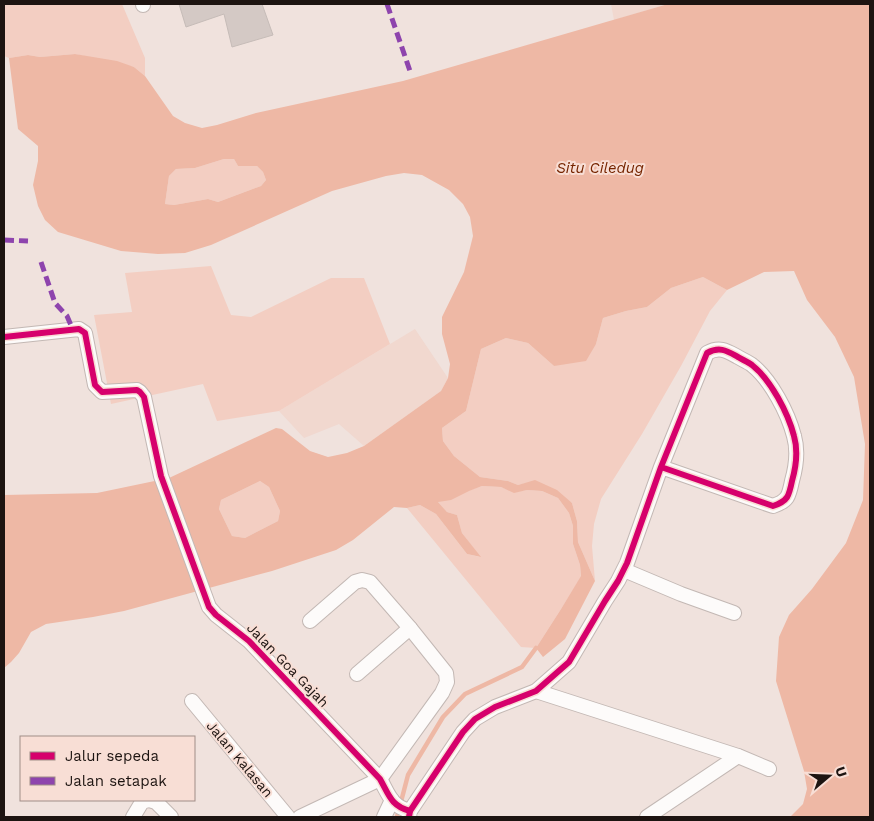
<svg xmlns="http://www.w3.org/2000/svg" width="874" height="821" viewBox="0 0 874 821" font-family="'Work Sans',sans-serif">
<style>
.built{fill:#f1d8cf}
.green{fill:#f3cec2}
.water{fill:#eeb8a5;fill-rule:evenodd}
.lines{fill:none;stroke-linecap:round;stroke-linejoin:round}
.stream{stroke:#eeb8a5;stroke-width:4.5}
.building{fill:#d4c9c5;stroke:#c6bcb8}
.minor-casing{stroke:#c3b8b4;stroke-width:16}
.minor{stroke:#fdfbfa;stroke-width:14}
.quiet{stroke:#8e44ad;stroke-width:5;stroke-dasharray:10 5;stroke-linecap:butt}
.cycleway-casing{stroke:#f8ded5;stroke-width:9}
.cycleway{stroke:#d6006c;stroke-width:6}
.labels{text-anchor:middle;stroke-width:4;stroke-linejoin:round;paint-order:stroke}
.street-label{font-size:14px;fill:#1d1411;stroke:#f8ded5}
.water-label{font-size:15px;font-style:italic;fill:#762500;stroke:#f8ded5}
</style>
<rect width="100%" height="100%" fill="#f0e2dd"/>
<g class="built">
<path d="M611 4H668L614 20Z"/>
<path d="M415 329 448 378 441 391 364 446 339 424 304 438 279 411Z"/>
</g>
<g class="green">
<path d="M4 4H122L145 58V76L134 67 75 54 40 57 28 55 9 58 4 56Z"/>
<path d="M224 159H234L238 166H257L263 172 266 180 261 186 218 202 208 199 174 205 165 204 169 176 176 169 195 168Z"/>
<path d="M211 266 231 315 251 317 331 278H364L390 344 279 411 217 421 203 384 111 404 94 315 132 312 125 273Z"/>
<path d="M703 277 727 290 710 311 681 366 642 434 601 499 594 524 592 546 595 581 578 542 577 521 572 503 535 481 518 485 508 481 480 477 454 456 443 441 442 428 466 411 481 349 506 338 528 343 554 366 596 344 603 318 626 311 647 307 671 288Z"/>
<path d="M260 481 269 487 280 511 278 521 245 538 232 536 219 509 221 500Z"/>
<path d="M482 486 501 487 514 492 527 490 542 491 558 498 569 513 573 526V544L580 565 581 577 561 609 536 648 521 647 407 508 420 505 436 514 467 554 480 557 462 533 457 515 447 512 437 501Z"/>
</g>
<path class="water" d="M668 4H870V817H790L803 804 807 789 804 771 776 681 779 637 789 615 812 589 846 543 863 500 865 444 854 377 835 337 807 300 794 271 764 272 727 290 703 277 671 288 647 307 626 311 603 318 596 344 586 361 554 366 528 343 506 338 481 349 466 411 442 428 443 441 454 456 480 477 508 481 518 485 535 480 557 490 572 503 577 521 578 542 595 581 565 639 543 657 536 648 561 609 581 576 580 565 573 544V526L569 513 558 498 542 491 527 490 514 493 501 487 482 486 469 491 451 500 438 502 447 512 457 515 462 533 481 557 467 554 436 514 420 505 407 508 394 507 353 540 336 550 272 571 124 611 93 617 46 624 31 632 19 653 11 662 4 668V495L97 493 169 478 276 428 282 429 310 451 328 457 347 453 364 446 441 391 448 378 450 364 442 334V317L464 272 473 236 470 217 463 204 449 190 422 175 404 173 386 176 332 191 211 245 185 253 158 254 121 251 58 232 45 220 38 206 33 185 38 161V146L18 129 9 58 28 55 40 57 75 54 117 61 134 67 145 76 173 116 185 123 202 128 217 125 256 113 403 81ZM224 159H234L238 166H257L263 172 266 180 261 186 218 202 208 199 174 205 165 204 169 176 176 169 195 168ZM260 481 269 487 280 511 278 521 245 538 232 536 219 509 221 500Z"/>
<g class="lines">
<path class="stream" d="M397 817 408 775 443 717 465 694 522 667 536 648"/>
</g>
<path class="building" d="M179 4H262L273 35 232 47 224 14 186 27Z"/>
<g class="lines">
<g class="minor-casing">
<g id="minor">
<path d="M143 4V5"/>
<path d="M4 337 79 329 85 333 95 385 102 392 137 390 140 392 144 397 161 476 209 607 216 615 249 641 380 779C389 795 391 806 410 811"/>
<path d="M624 570 681 594 734 613"/>
<path d="M357 674 410 628"/>
<path d="M536 691 738 756 769 769"/>
<path d="M192 701 288 817"/>
<path d="M149 800 156 802 171 817"/>
<path d="M133 817 142 802 148 800"/>
<path d="M300 817 380 779 442 693 447 682 446 673 410 628 370 582 362 580 355 582 310 621"/>
<path d="M384 817 392 800"/>
<path d="M409 817 410 811 463 732 475 719 495 707 536 691 569 662 605 601 618 581 627 563 661 467 707 353C720 346 727 351 738 357 743 360 748 362 752 365 771 380 788 413 794 436 798 450 796 467 792 481 789 496 788 501 773 506L661 467"/>
<path d="M647 817 738 756"/>
</g>
</g>
<use href="#minor" class="minor"/>
<g class="quiet">
<path d="M387 4 410 71"/>
<path d="M4 240 28 241"/>
<path d="M41 262 55 303 67 316 73 330"/>
</g>
<g class="cycleway-casing">
<g id="cycleway">
<path d="M4 337 79 329 85 333 95 385 102 392 137 390 140 392 144 397 161 476 209 607 216 615 249 641 380 779C389 795 391 806 410 811"/>
<path d="M409 817 410 811 463 732 475 719 495 707 536 691 569 662 605 601 618 581 627 563 661 467 707 353C720 346 727 351 738 357 743 360 748 362 752 365 771 380 788 413 794 436 798 450 796 467 792 481 789 496 788 501 773 506L661 467"/>
</g>
</g>
<use href="#cycleway" class="cycleway"/>
</g>
<g class="labels">
<g class="street-label">
<text transform="translate(288 665) rotate(46)" y="5">Jalan Goa Gajah</text>
<text transform="translate(240 759) rotate(50)" y="5">Jalan Kalasan</text>
</g>
<g class="water-label">
<text x="600" y="173">Situ Ciledug</text>
</g>
</g>
<rect width="874" height="821" fill="none" stroke="#1d1411" stroke-width="10"/>
<rect x="20" y="736" width="175" height="65" fill="#f8ded5" stroke="#a08d87"/>
<rect x="30" y="752" width="25" height="8" fill="#d6006c" stroke="#a08d87"/>
<text x="65" y="761" font-size="15" fill="#1d1411">Jalur sepeda</text>
<rect x="30" y="777" width="25" height="8" fill="#8e44ad" stroke="#a08d87"/>
<text x="65" y="786" font-size="15" fill="#1d1411">Jalan setapak</text>
<g transform="translate(829 776) rotate(71)" stroke="#f8ded5" stroke-width="4" paint-order="stroke">
<path d="M0-4L9 19L0 12L-9 19Z" fill="#1d1411"/>
<text y="-8" font-size="14" font-weight="bold" text-anchor="middle" fill="#1d1411">U</text>
</g>
</svg>
